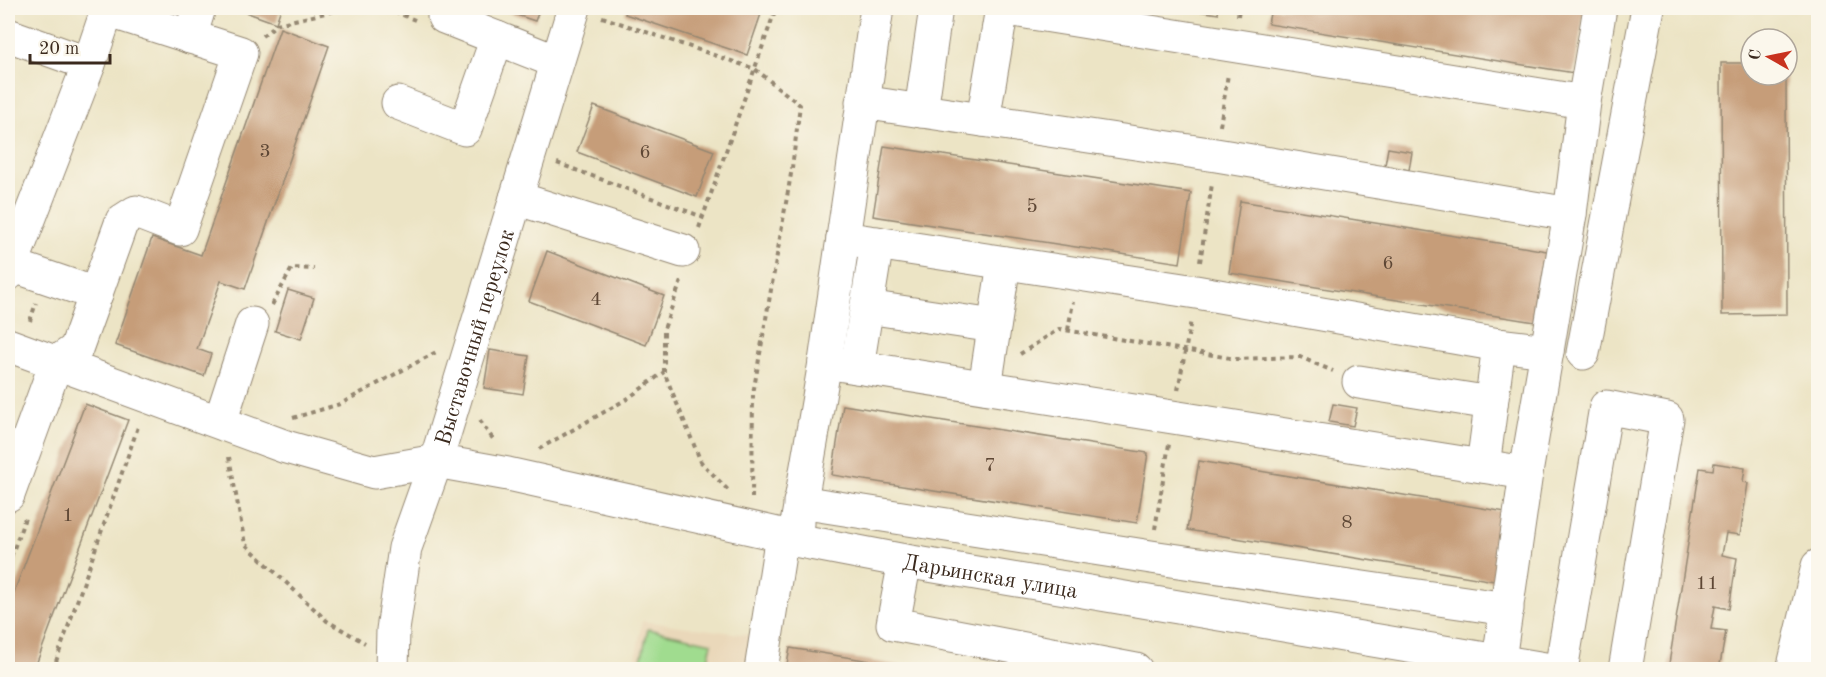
<svg xmlns="http://www.w3.org/2000/svg" width="1826" height="677" viewBox="0 0 1826 677" font-family="'Old Standard TT',serif">
<style>
.built{fill:#ead8ba}
.green{fill:#a0dc8f;stroke:#6e8356;stroke-width:1.5}
.building{fill:#c69d79}
.lines{fill:none;stroke-linecap:round;stroke-linejoin:round}
.minor-casing{stroke:#948772;stroke-width:35}
.path{stroke:#948772;stroke-width:4;stroke-dasharray:4.5 4.5;stroke-linecap:butt}
.minor{stroke:#fff;stroke-width:33}
.labels{text-anchor:middle;stroke-width:6;stroke-linejoin:round;paint-order:stroke}
.number-label{font-size:20px;fill:#5e4735}
.street-label{font-size:22px;fill:#3b2a1e;stroke:#fbf7ec}
</style>
<rect width="100%" height="100%" fill="#fbf7ec"/>
<filter id="ink" filterUnits="userSpaceOnUse"><feTurbulence type="fractalNoise" baseFrequency=".0167" numOctaves="2"/><feDisplacementMap in="SourceGraphic" scale="12" xChannelSelector="R" yChannelSelector="G"/><feConvolveMatrix kernelMatrix="1 2 1 2 8 2 1 2 1" color-interpolation-filters="sRGB"/></filter>
<filter id="wash" filterUnits="userSpaceOnUse"><feTurbulence type="fractalNoise" baseFrequency=".008" numOctaves="4" result="noise"/><feDisplacementMap in="SourceGraphic" scale="24" xChannelSelector="R" yChannelSelector="G"/><feGaussianBlur stdDeviation="1.35" result="paint"/><feColorMatrix in="noise" values="0 0 0 0 0 0 0 0 0 0 0 0 0 0 0 0 0 1.4 0 .05"/><feComposite in="paint" operator="in"/></filter>
<g filter="url(#wash)">
<rect width="100%" height="100%" fill="#ece4c5"/>
<path class="built" d="M642 621 763 637 758 669 634 670Z"/>
<path class="green" d="M648 629 712 643 706 669H639Z"/>
<g id="blocks">
<g class="building">
<path d="M234 8H281L276 23Z"/>
<path d="M496 8H540L535 21Z"/>
<path d="M627 8H763L747 55 625 14Z"/>
<path d="M1185 8H1219L1218 14 1185 9Z"/>
<path d="M1271 8H1585L1574 73 1268 24Z"/>
<path d="M280 28 329 46 245 289 221 281 197 349 211 354 204 376 115 345 152 238 201 255Z"/>
<path d="M1721 63H1751V75H1786L1787 314 1722 315Z"/>
<path d="M594 106 714 151 697 197 577 152Z"/>
<path d="M884 146 1191 193 1180 263 873 216Z"/>
<path d="M1388 148 1412 152 1409 170 1385 165Z"/>
<path d="M1240 201 1547 251 1535 322 1229 273Z"/>
<path d="M547 251 664 296 646 345 529 301Z"/>
<path d="M288 290 314 298 301 339 275 331Z"/>
<path d="M490 350 529 356 523 394 484 388Z"/>
<path d="M85 404 128 420 34 670H8V608Z"/>
<path d="M1333 404 1357 408 1353 426 1329 422Z"/>
<path d="M843 405 1148 453 1137 523 832 475Z"/>
<path d="M1199 461 1506 512 1494 581 1187 530Z"/>
<path d="M1714 463 1745 468 1743 482 1748 483 1740 535 1726 533 1722 555 1737 558 1729 609 1715 606 1711 629 1726 631 1719 670H1668L1700 468 1713 470Z"/>
<path d="M790 648 914 668 913 670H786Z"/>
</g>
</g>
</g>
<g filter="url(#ink)">
<use href="#blocks" fill-opacity="0" stroke="#948772" stroke-width="1.5"/>
<g class="lines">
<g class="minor-casing">
<g id="minor">
<path d="M448 8 444 17 557 62"/>
<path d="M877 8 843 238 1196 292 1499 345 1547 351 1570 214 1584 102"/>
<path d="M1001 8 1584 102 1600 8"/>
<path d="M8 35 89 64"/>
<path d="M190 37 199 8"/>
<path d="M862 102 1216 155 1570 214"/>
<path d="M398 103 465 129 497 38"/>
<path d="M921 111 936 8"/>
<path d="M983 120 1002 8"/>
<path d="M516 198 683 251"/>
<path d="M11 265 96 294"/>
<path d="M8 274 89 64 108 8"/>
<path d="M867 307 994 326"/>
<path id="s1" d="M8 345 286 447 374 472 436 461 508 474 782 535 800 541 905 561 1551 670"/>
<path d="M1583 353 1648 8"/>
<path d="M825 362 1526 473"/>
<path d="M857 367 877 243"/>
<path d="M1359 382 1491 403"/>
<path d="M985 387 1004 263"/>
<path d="M224 424 223 413 252 324"/>
<path d="M1483 466 1499 345"/>
<path d="M8 495 56 363 76 349 122 221 136 212 180 229 241 53 107 10"/>
<path d="M800 502 1151 557 1507 609"/>
<path d="M798 524V518L825 362 843 238"/>
<path d="M905 561 893 624 1136 670"/>
<path d="M1499 660 1526 473 1547 351"/>
<path id="s2" d="M392 670 393 630 405 548 436 461 574 8"/>
<path d="M761 670 782 535"/>
<path d="M1561 670 1606 407 1667 419 1625 670"/>
<path d="M1793 670 1818 566"/>
</g>
</g>
<g class="path">
<path d="M386 8 415 20"/>
<path d="M1238 16 1239 8"/>
<path d="M602 17 755 69 800 105 792 168 753 394 752 498"/>
<path d="M262 36 277 24 348 8"/>
<path d="M1220 126 1228 74"/>
<path d="M557 163 703 217"/>
<path d="M699 228 776 8"/>
<path d="M1200 262 1212 184"/>
<path d="M681 281 664 329V372L701 462 730 492"/>
<path d="M272 305 292 268 314 269"/>
<path d="M30 321 36 303"/>
<path d="M1068 330 1073 302"/>
<path d="M1020 354 1059 329 1236 359 1300 357 1333 371"/>
<path d="M1178 390 1191 320"/>
<path d="M293 418 340 404 438 351"/>
<path d="M480 420 483 426 494 440"/>
<path d="M539 449 627 399 664 372"/>
<path d="M229 457 245 544 327 621 365 643"/>
<path d="M1155 529 1169 444"/>
<path d="M8 565 25 518"/>
<path d="M53 670 139 424"/>
</g>
<use href="#minor" class="minor"/>
</g>
</g>
<g class="labels">
<g class="number-label">
<text x="265" y="157">3</text>
<text x="645" y="158">6</text>
<text x="1032" y="212">5</text>
<text x="1388" y="269">6</text>
<text x="596" y="305">4</text>
<text x="990" y="471">7</text>
<text x="68" y="521">1</text>
<text x="1347" y="528">8</text>
<text x="1707" y="589">11</text>
</g>
<g class="street-label">
<text dy="8" stroke="none"><textPath href="#s2" startOffset="345">Выставочный переулок</textPath></text>
<text dy="8" stroke="none"><textPath href="#s1" startOffset="1017">Дарьинская улица</textPath></text>
</g>
</g>
<rect width="1826" height="677" fill="none" stroke="#fbf7ec" stroke-width="30"/>
<g transform="translate(1769 57) rotate(279)"><circle r="28" fill="#fbf7ec" stroke="#aea59a" stroke-width="1.5"/>
<path d="M0-4.5L10 22L0 15L-10 22Z" fill="#c8321e"/>
<text y="-9" font-size="16" font-weight="bold" text-anchor="middle" fill="#3b2a1e">С</text>
</g>
<path d="M30 54v9h80v-9" fill="none" stroke="#3b2a1e" stroke-width="3"/>
<text x="39" y="54" font-size="18" fill="#3b2a1e" stroke="#fbf7ec" stroke-width="4.5" paint-order="stroke">20 m</text>
</svg>
